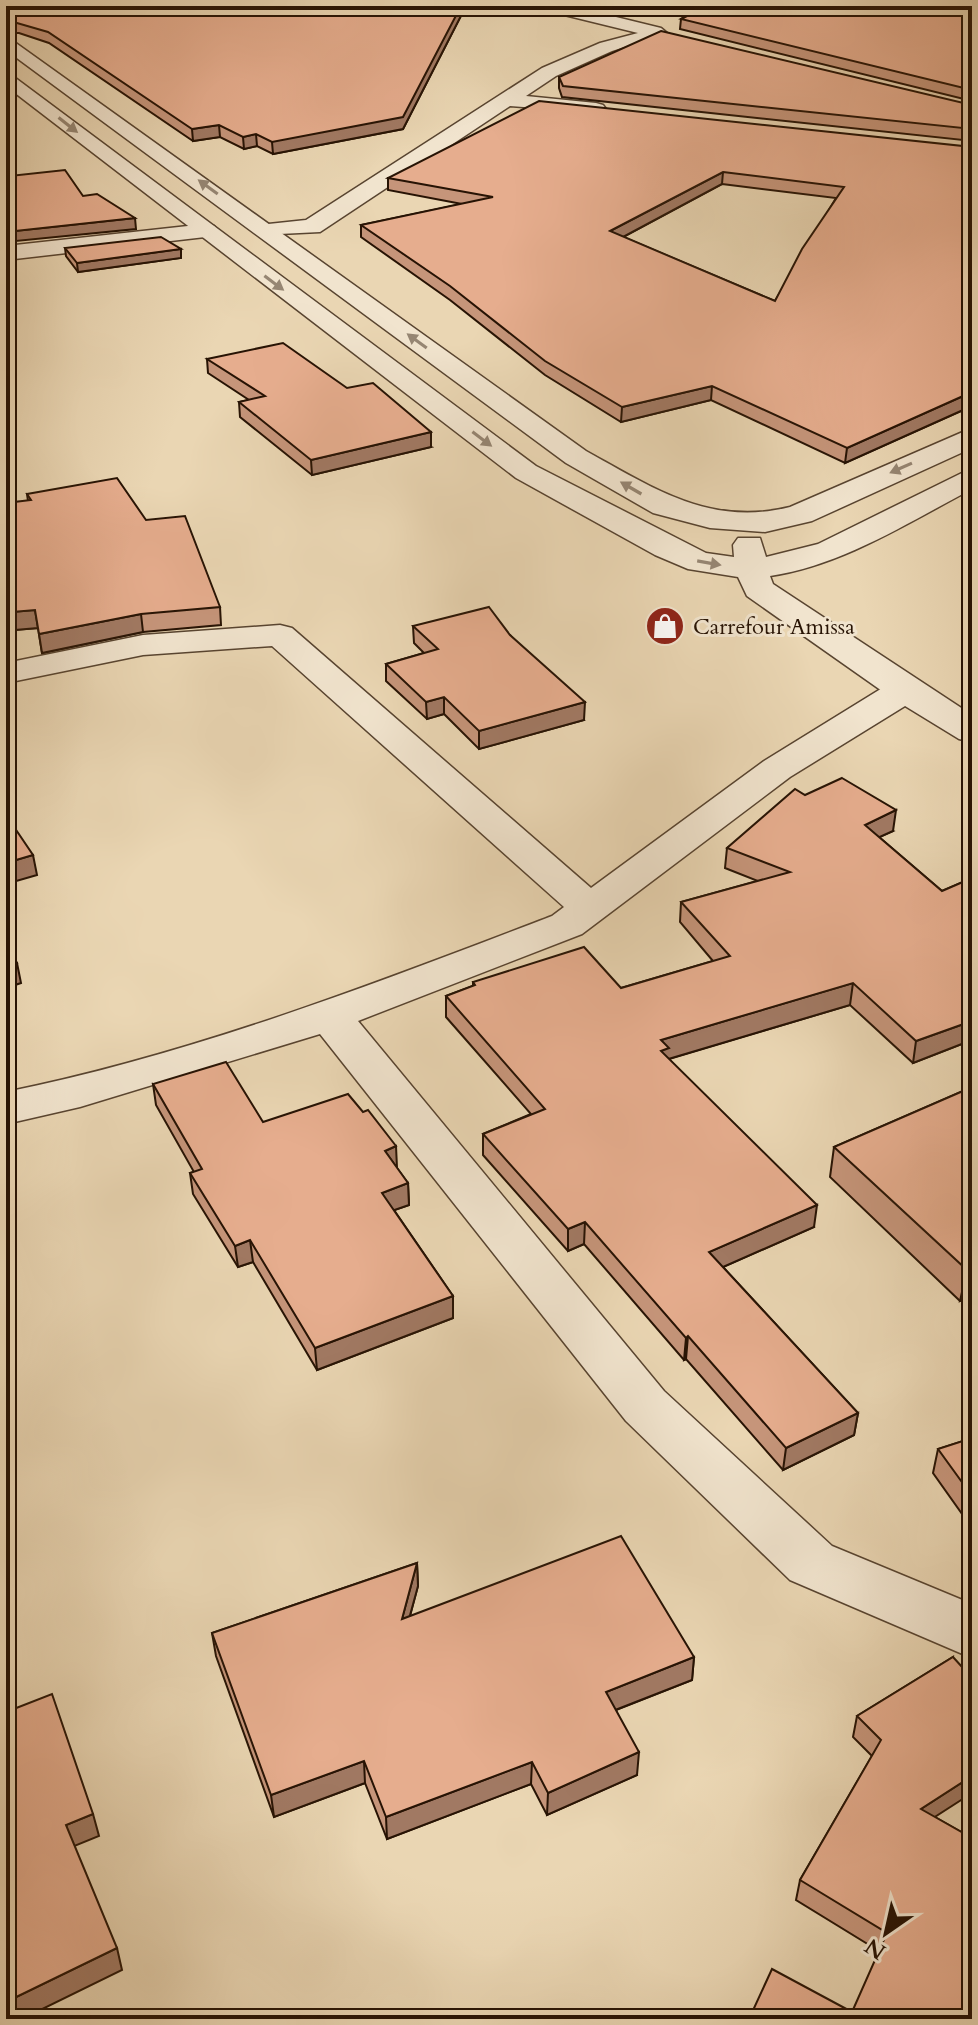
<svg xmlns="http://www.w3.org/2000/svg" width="978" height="2025" viewBox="0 0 978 2025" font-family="Cardo,serif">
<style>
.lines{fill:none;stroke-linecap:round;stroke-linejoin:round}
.minor-casing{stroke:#584430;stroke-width:3}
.tertiary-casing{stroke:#584430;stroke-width:3}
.minor{fill:#f1e4ce;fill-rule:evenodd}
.tertiary{fill:#f1e4ce;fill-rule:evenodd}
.wall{fill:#c6957a;stroke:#271304;stroke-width:2;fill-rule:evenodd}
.shaded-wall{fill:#a17963;stroke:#271304;stroke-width:2}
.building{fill:#e6ad8e;stroke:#271304;stroke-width:2;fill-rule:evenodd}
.oneway{fill:#968673}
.labels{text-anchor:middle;stroke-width:6;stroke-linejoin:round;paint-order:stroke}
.far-poi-label{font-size:22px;fill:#271304;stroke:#f1e4ce;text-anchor:start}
</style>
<rect width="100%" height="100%" fill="#ead6b3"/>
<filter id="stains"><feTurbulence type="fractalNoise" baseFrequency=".0025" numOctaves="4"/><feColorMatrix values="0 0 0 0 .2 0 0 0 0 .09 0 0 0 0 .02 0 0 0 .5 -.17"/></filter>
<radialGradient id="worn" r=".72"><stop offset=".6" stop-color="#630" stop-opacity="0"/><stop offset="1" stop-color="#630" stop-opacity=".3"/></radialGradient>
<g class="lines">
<g class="minor-casing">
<g id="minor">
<path d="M541 6H571L661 28 667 33 612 51 556 76 526 96 596 103 603 105 606 109 603 113 510 106 320 232 259 235 255 230 259 225 306 220 542 68 600 43 638 33 544 10Z"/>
<path d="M206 224 214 226 218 231 214 236 6 260V246Z"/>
<path d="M280 625 292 628 591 888 764 761 892 682 905 679 918 682 923 690 918 698 790 777 582 934 358 1021 664 1391 832 1546 972 1604V1658L790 1580 626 1421 320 1034 80 1107 6 1124V1092C194 1054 374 984 552 916L564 907 272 646 143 655 6 683V663L143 635Z"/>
</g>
</g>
<g class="tertiary-casing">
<g id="tertiary">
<path d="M6 36 586 451C653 488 710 527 790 507L972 428V448L812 521 765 532 710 528 653 513 566 463 6 50Z"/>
<path d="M6 71 536 466 706 553 734 557 733 545 738 538H760L766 557 818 544 972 468V489C907 523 843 565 770 576L773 584 972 715V742L959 739 892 698 747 596 738 577 688 569 655 555 516 478 6 86Z"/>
</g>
</g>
<use href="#minor" class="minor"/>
<use href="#tertiary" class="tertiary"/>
</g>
<g class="wall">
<path d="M6 6H466L403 129 273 154 257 146 244 149 220 137 193 141 49 43 19 33H6Z"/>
<path d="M672 6H972V101L680 29 681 19 696 11Z"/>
<path d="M559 77 972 105V141L562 97 559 88Z"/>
<path d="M972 147V406L845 463 711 400 621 422 545 375 450 300 361 237V225L462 204 388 190V178ZM722 184 836 198 775 301 623 237Z"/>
<path d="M65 248 181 249V258L78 272 66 256Z"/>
<path d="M207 359 431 447 312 475 240 417 239 402 249 400 208 373Z"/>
<path d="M27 494 146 520 220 607 221 625 143 632 42 653 38 628 15 630 6 585 28 501Z"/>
<path d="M413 626 510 635 584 720 479 749 444 714 427 719 386 681V664L424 653 414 643Z"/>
<path d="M805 795 893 831 879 837 942 891 972 878V1040L913 1063 850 1005 669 1059 814 1227 723 1267 858 1413 854 1435 783 1470 686 1359 684 1360 584 1244 568 1251 483 1155V1134L531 1114 446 1017V996L473 986V982L621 988 713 961 680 922 681 902 758 881 725 868 727 848Z"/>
<path d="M153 1084 397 1168 408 1183 409 1205 394 1210 453 1296V1318L317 1370 253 1262 238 1267 193 1194 190 1173 194 1172 156 1105Z"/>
<path d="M963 1091 972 1295 960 1301 830 1177 834 1147Z"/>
<path d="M972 1438V1528L933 1473 938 1449Z"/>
<path d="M417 1563 418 1586 410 1616 694 1657 692 1680 616 1710 637 1775 547 1815 531 1784 387 1839 365 1783 274 1817 216 1656 212 1633Z"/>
<path d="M953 1657 935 1817 972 1838 879 1951 796 1900 800 1880 872 1756 853 1737 857 1716Z"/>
</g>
<g class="shaded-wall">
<path d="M461 6H466L403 129 273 154 272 142Z"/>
<path d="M219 125 220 137 193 141 192 129Z"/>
<path d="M256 134 257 146 244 149 243 137Z"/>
<path d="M723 172 722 184 610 244V231Z"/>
<path d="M135 218 136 229 6 242V232Z"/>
<path d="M181 249V258L78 272 77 263Z"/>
<path d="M712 386 711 400 621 422 622 407Z"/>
<path d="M972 392V406L845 463 847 448Z"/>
<path d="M431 432V447L312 475 311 460Z"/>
<path d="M35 610 38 628 15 630 12 612Z"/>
<path d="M141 614 143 632 42 653 39 634Z"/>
<path d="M444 697V714L427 719 426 702Z"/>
<path d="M585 702 584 720 479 749V731Z"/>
<path d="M896 810 893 831 862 845 865 825Z"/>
<path d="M33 855 37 875 6 884V863Z"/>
<path d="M17 963 21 983 6 988V967Z"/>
<path d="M853 983 850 1005 668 1059 659 1073 661 1040Z"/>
<path d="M972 1021V1040L913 1063 916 1041Z"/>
<path d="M396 1146 397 1168 385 1151Z"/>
<path d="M408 1183 409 1205 383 1214 382 1193Z"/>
<path d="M817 1205 814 1227 707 1274 709 1252Z"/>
<path d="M585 1222 584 1244 568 1251V1229Z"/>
<path d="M250 1240 253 1262 238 1267 235 1246Z"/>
<path d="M972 1268V1295L960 1301 967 1270Z"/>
<path d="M453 1296V1318L317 1370 315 1348Z"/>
<path d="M688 1336 686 1359 684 1360 686 1338Z"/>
<path d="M858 1413 854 1435 783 1470 786 1448Z"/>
<path d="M417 1563 418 1586 403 1641 402 1619Z"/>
<path d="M694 1657 692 1680 605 1714 606 1692Z"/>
<path d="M639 1752 637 1775 547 1815 548 1793Z"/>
<path d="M364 1761 365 1783 274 1817 271 1795Z"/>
<path d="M532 1762 531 1784 387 1839 386 1817Z"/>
<path d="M972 1776V1793L916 1829 921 1809Z"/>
<path d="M93 1814 99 1836 72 1847 66 1825Z"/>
<path d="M117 1948 122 1970 22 2019H6V2002Z"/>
</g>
<g class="building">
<path d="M6 6H461L403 117 272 142 256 134 243 137 219 125 192 129 48 32 17 23H6Z"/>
<path d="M707 6H972V90L681 19Z"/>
<path d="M661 31 972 105V129L563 86 559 77Z"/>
<path d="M539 101 972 147V392L847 448 712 386 622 407 545 361 450 286 361 225 493 197 388 178ZM723 172 844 187 802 249 775 301 610 231Z"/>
<path d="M65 170 83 196 97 194 135 218 6 232V172L10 176Z"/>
<path d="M161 237 181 249 77 263 65 248Z"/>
<path d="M283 343 347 388 373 383 431 432 311 460 239 402 265 396 207 359Z"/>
<path d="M117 478 146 520 185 516 220 607 141 614 39 634 35 610 12 612 6 582V503L31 500 27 494Z"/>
<path d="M489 607 510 635 585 702 479 731 444 697 426 702 386 664 438 649 413 626Z"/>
<path d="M842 778 896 810 865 825 942 891 972 878V1021L916 1041 853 983 661 1040 669 1048 661 1051 817 1205 709 1252 858 1413 786 1448 688 1336 686 1338 585 1222 568 1229 483 1134 545 1109 446 996 475 985 473 982 584 947 621 988 730 956 681 902 790 872 727 848 795 789 805 795Z"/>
<path d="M6 815 33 855 6 863Z"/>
<path d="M6 943 17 963 6 967Z"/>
<path d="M226 1062 263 1122 348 1094 363 1112 368 1110 396 1146 385 1151 408 1183 382 1193 453 1296 315 1348 250 1240 235 1246 190 1173 202 1169 153 1084Z"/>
<path d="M963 1091 972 1098V1268L967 1270 834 1147Z"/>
<path d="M972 1438V1496L938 1449Z"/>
<path d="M621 1536 694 1657 606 1692 639 1752 548 1793 532 1762 386 1817 364 1761 271 1795 212 1633 417 1563 402 1619Z"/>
<path d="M953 1657 972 1678V1776L921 1809 972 1838V2019H749L772 1969 852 2012 887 1933 800 1880 881 1740 857 1716Z"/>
<path d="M52 1694 93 1814 66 1825 117 1948 6 2002V1712Z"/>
</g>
<defs><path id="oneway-solid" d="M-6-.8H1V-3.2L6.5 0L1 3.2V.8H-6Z" transform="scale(2)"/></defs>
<g class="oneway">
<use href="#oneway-solid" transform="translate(68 125) rotate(38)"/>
<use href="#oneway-solid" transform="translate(208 187) rotate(-144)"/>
<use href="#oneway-solid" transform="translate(274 283) rotate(37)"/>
<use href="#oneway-solid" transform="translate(417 341) rotate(-144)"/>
<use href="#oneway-solid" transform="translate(482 439) rotate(37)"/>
<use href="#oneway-solid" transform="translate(901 468) rotate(156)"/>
<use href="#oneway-solid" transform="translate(631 488) rotate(-150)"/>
<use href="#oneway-solid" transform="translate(709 563) rotate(10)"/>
</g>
<defs>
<g id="shop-disc" transform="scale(2)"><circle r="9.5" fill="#8f2418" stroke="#f1e4ce"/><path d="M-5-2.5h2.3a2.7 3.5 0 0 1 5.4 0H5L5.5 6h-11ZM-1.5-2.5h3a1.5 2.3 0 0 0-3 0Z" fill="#fff"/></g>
</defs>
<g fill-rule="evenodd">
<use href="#shop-disc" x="665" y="626"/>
</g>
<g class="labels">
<g class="far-poi-label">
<text x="693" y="634">Carrefour Amissa</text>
</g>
</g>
<rect width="978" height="2025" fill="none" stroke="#ead6b3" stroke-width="32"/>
<rect x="8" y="8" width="962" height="2009" fill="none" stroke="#271304" stroke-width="4"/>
<rect x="16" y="16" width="946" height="1993" fill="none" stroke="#271304" stroke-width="2"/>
<g transform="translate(886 1933) rotate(214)" stroke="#f1e4ce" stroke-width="6" paint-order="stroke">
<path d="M0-6L14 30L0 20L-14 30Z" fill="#271304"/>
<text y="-12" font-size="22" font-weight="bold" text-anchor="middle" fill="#271304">N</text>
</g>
<rect width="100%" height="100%" filter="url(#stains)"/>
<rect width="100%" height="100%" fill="url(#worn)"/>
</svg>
